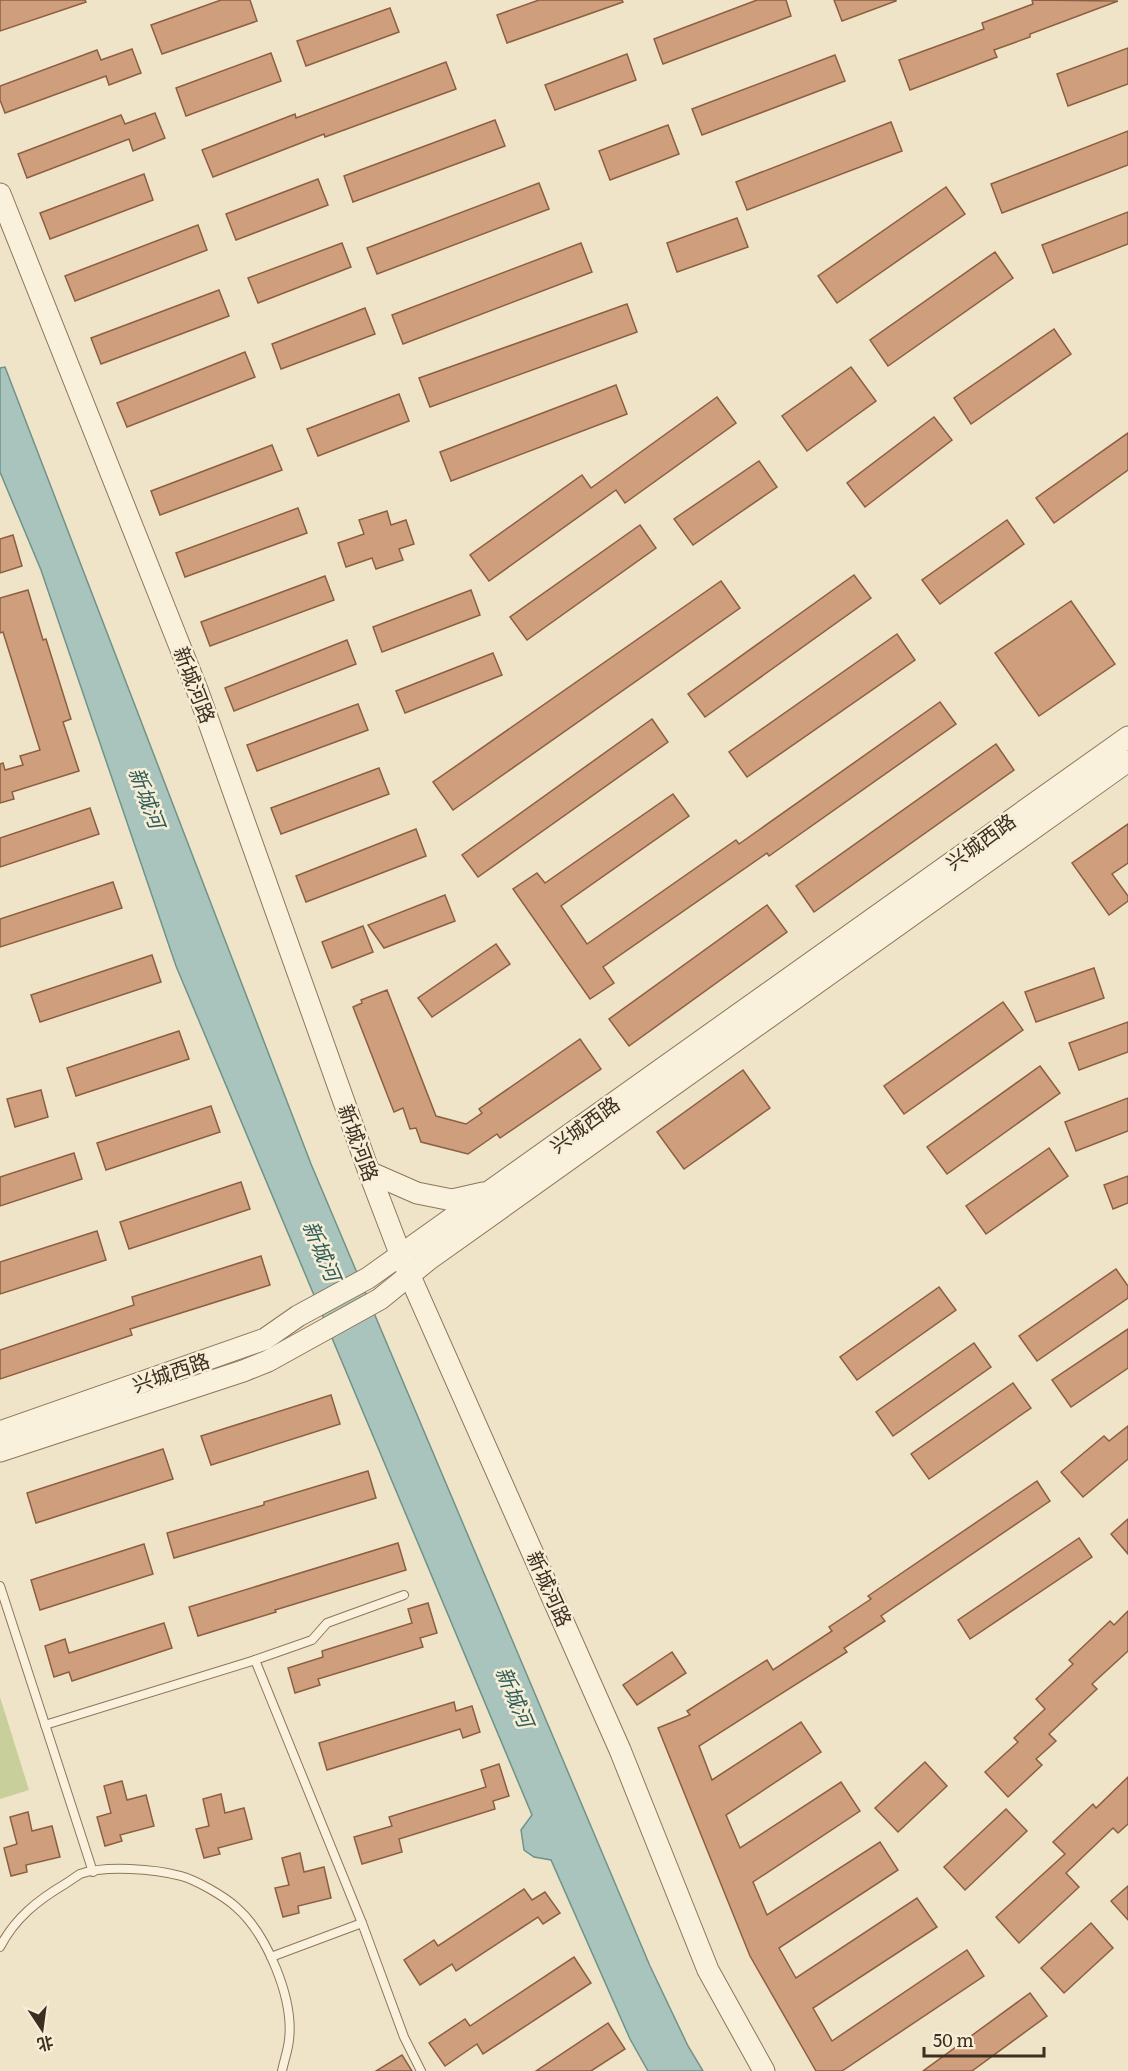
<svg xmlns="http://www.w3.org/2000/svg" width="1128" height="2071" viewBox="0 0 1128 2071" font-family="Literata,'Noto Sans SC',serif">
<style>
.green{fill:#c9cf9b}
.water{fill:#a9c4bc;stroke:#6f938a;stroke-width:1.5}
.building{fill:#cf9f7d;stroke:#8d5f41;stroke-width:1.5}
.lines{fill:none;stroke-linecap:round;stroke-linejoin:round}
.service-casing{stroke:#8d765c;stroke-width:10}
.tertiary-casing{stroke:#8d765c;stroke-width:23}
.service{stroke:#faf1dc;stroke-width:8}
.tertiary{stroke:#faf1dc;stroke-width:21}
.labels{text-anchor:middle;stroke-width:5;stroke-linejoin:round;paint-order:stroke}
.street-label{font-size:20px;fill:#3d2e20;stroke:#f7eed8}
.water-label{font-size:21px;font-style:italic;fill:#2f5d5a;stroke:#f7eed8}
</style>
<rect width="100%" height="100%" fill="#f0e4c8"/>
<path class="green" d="M0 1697 29 1790 0 1799Z"/>
<path class="water" d="M5 367 311 1164 650 1966 688 2046 703 2071H648L630 2039 551 1860 534 1857 524 1850 521 1830 532 1815 176 966 41 570 0 472V368Z"/>
<g class="building">
<path d="M0 0H85L86 2 0 31Z"/>
<path d="M221 0H250L257 21 162 54 151 25Z"/>
<path d="M539 0H622L623 2 507 43 497 15Z"/>
<path d="M757 0H786L791 16 663 64 654 39Z"/>
<path d="M834 0H896V1L842 21Z"/>
<path d="M1032 0 1118 1 1030 34V37L994 50 997 57 910 90 899 60 984 29 982 23 1033 4Z"/>
<path d="M390 8 399 32 306 66 297 41Z"/>
<path d="M1128 48V84L1068 106 1057 74Z"/>
<path d="M132 49 141 73 109 85 106 76 5 113 0 100V86L97 50 101 60Z"/>
<path d="M271 53 281 81 186 116 176 88Z"/>
<path d="M627 54 636 80 555 110 545 85Z"/>
<path d="M835 55 845 81 702 135 692 109Z"/>
<path d="M446 62 456 89 325 137 324 134 213 177 202 150 295 114 296 118Z"/>
<path d="M155 113 165 138 133 151 129 139 27 178 18 154 121 115 125 124Z"/>
<path d="M495 120 505 146 353 202 344 176Z"/>
<path d="M891 122 902 151 747 210 736 182Z"/>
<path d="M668 125 679 154 610 180 599 151Z"/>
<path d="M1128 131V165L1002 213 991 184Z"/>
<path d="M144 174 153 200 50 239 40 213Z"/>
<path d="M318 179 328 205 236 240 226 214Z"/>
<path d="M539 183 549 209 377 274 367 248Z"/>
<path d="M946 187 965 214 837 303 818 276Z"/>
<path d="M1128 212V244L1053 273 1042 245Z"/>
<path d="M737 218 748 247 677 272 667 243Z"/>
<path d="M198 225 207 250 75 301 65 276Z"/>
<path d="M342 243 351 267 258 303 248 278Z"/>
<path d="M581 243 592 272 403 344 392 315Z"/>
<path d="M995 252 1013 278 888 366 870 340Z"/>
<path d="M219 290 229 316 101 364 91 338Z"/>
<path d="M627 304 637 332 430 407 419 378Z"/>
<path d="M365 308 375 334 281 369 272 344Z"/>
<path d="M1054 329 1071 354 971 424 954 398Z"/>
<path d="M245 352 255 377 127 427 117 403Z"/>
<path d="M851 367 876 401 807 451 782 416Z"/>
<path d="M616 385 627 414 451 481 440 452Z"/>
<path d="M399 394 409 421 318 456 307 429Z"/>
<path d="M717 397 736 423 625 503 616 490 489 581 470 555 582 475 591 488Z"/>
<path d="M934 417 952 440 865 507 847 483Z"/>
<path d="M1128 433V470L1054 523 1036 498Z"/>
<path d="M272 445 282 470 160 515 151 491Z"/>
<path d="M759 461 777 487 693 545 674 519Z"/>
<path d="M298 508 307 533 185 577 176 553Z"/>
<path d="M387 511 391 525 406 520 414 544 399 549 403 560 376 569 372 558 346 567 338 543 364 534 359 520Z"/>
<path d="M1007 520 1024 544 940 604 922 580Z"/>
<path d="M640 525 656 548 527 640 510 617Z"/>
<path d="M13 535 22 566 0 573V539Z"/>
<path d="M854 575 871 598 705 717 688 694Z"/>
<path d="M325 576 334 600 210 646 201 622Z"/>
<path d="M721 581 740 608 453 810 433 782Z"/>
<path d="M28 590 43 640 46 639 71 719 63 722 79 771 12 792 14 799 0 803V764L3 763 5 770 23 765 20 756 40 750 3 632 0 633V598Z"/>
<path d="M471 590 480 615 382 652 373 627Z"/>
<path d="M1071 601 1115 664 1039 716 995 653Z"/>
<path d="M897 634 915 660 747 777 729 752Z"/>
<path d="M347 640 356 664 234 711 225 688Z"/>
<path d="M493 653 502 675 405 713 396 691Z"/>
<path d="M940 702 956 724 769 856 767 853 603 967 614 983 590 999 513 889 537 873 545 883 673 794 689 816 561 906 587 944 736 840 739 844Z"/>
<path d="M358 704 368 730 257 771 247 745Z"/>
<path d="M652 719 668 742 478 877 462 855Z"/>
<path d="M996 744 1014 770 814 912 796 886Z"/>
<path d="M379 768 389 794 281 834 271 808Z"/>
<path d="M90 808 99 834 0 867V838Z"/>
<path d="M1128 824V863L1112 874 1128 896V901L1109 915 1072 863Z"/>
<path d="M416 829 426 856 306 902 296 876Z"/>
<path d="M113 882 122 908 0 947V919Z"/>
<path d="M445 895 455 921 384 948 368 925Z"/>
<path d="M767 905 787 932 629 1046 609 1019Z"/>
<path d="M363 926 373 952 332 968 322 942Z"/>
<path d="M496 944 510 964 432 1017 418 998Z"/>
<path d="M152 955 161 982 40 1022 31 995Z"/>
<path d="M1094 968 1104 998 1036 1022 1025 992Z"/>
<path d="M387 990 436 1116 466 1124 482 1113 479 1109 580 1039 601 1069 500 1138 497 1134 468 1154 421 1142 416 1128 410 1129 403 1108 394 1112 353 1007 362 1003 361 1000Z"/>
<path d="M1003 1002 1023 1030 904 1114 884 1086Z"/>
<path d="M1128 1022V1052L1079 1070 1069 1043Z"/>
<path d="M179 1031 189 1059 76 1096 67 1068Z"/>
<path d="M1040 1066 1060 1093 947 1174 927 1147Z"/>
<path d="M743 1070 770 1108 684 1169 657 1132Z"/>
<path d="M41 1090 48 1117 15 1127 7 1099Z"/>
<path d="M1128 1098V1131L1076 1151 1065 1122Z"/>
<path d="M211 1106 220 1132 106 1170 97 1143Z"/>
<path d="M1049 1148 1068 1176 986 1234 966 1206Z"/>
<path d="M74 1153 82 1179 0 1206V1177Z"/>
<path d="M1128 1176V1203L1113 1209 1104 1185Z"/>
<path d="M241 1182 250 1209 129 1249 120 1222Z"/>
<path d="M97 1231 106 1260 0 1294V1262Z"/>
<path d="M261 1256 270 1285 130 1329 132 1335 0 1379V1350L134 1305 132 1297Z"/>
<path d="M1116 1269 1128 1286V1298L1037 1361 1019 1336Z"/>
<path d="M939 1287 956 1310 857 1380 840 1357Z"/>
<path d="M1128 1329V1368L1071 1407 1052 1380Z"/>
<path d="M974 1343 991 1367 893 1436 876 1412Z"/>
<path d="M1013 1383 1031 1408 929 1479 911 1454Z"/>
<path d="M331 1395 340 1424 211 1465 201 1436Z"/>
<path d="M1128 1426V1459L1083 1497 1061 1472 1104 1436 1109 1441Z"/>
<path d="M163 1449 173 1479 36 1523 27 1493Z"/>
<path d="M368 1471 376 1498 174 1558 167 1533 264 1505V1502Z"/>
<path d="M1037 1481 1050 1501 881 1616 885 1621 844 1648 847 1652 699 1746 712 1780 801 1722 821 1752 726 1815 740 1848 841 1782 860 1811 753 1882 767 1915 880 1842 898 1870 779 1948 796 1978 917 1898 937 1927 813 2008 832 2041 967 1950 984 1976 842 2071H816L750 1956 658 1728 690 1715 687 1711 767 1660 773 1670 832 1631 829 1627 871 1599 868 1596Z"/>
<path d="M1128 1519V1554L1111 1534Z"/>
<path d="M1079 1538 1092 1557 970 1639 958 1620Z"/>
<path d="M398 1543 406 1570 275 1610 276 1612 198 1636 189 1607Z"/>
<path d="M144 1544 153 1574 40 1610 31 1580Z"/>
<path d="M428 1603 437 1633 420 1638 423 1647 318 1679 320 1685 295 1693 288 1668 323 1657 322 1651 412 1623 408 1609Z"/>
<path d="M1128 1611V1651L1092 1684 1097 1689 1049 1734 1056 1741 1036 1759 1042 1765 1008 1797 985 1772 1018 1742 1014 1738 1045 1709 1036 1699 1073 1664 1069 1660 1110 1621 1114 1625Z"/>
<path d="M164 1623 172 1648 72 1681 69 1672 54 1677 45 1646 65 1639 69 1653Z"/>
<path d="M672 1652 686 1673 637 1705 623 1685Z"/>
<path d="M454 1702 456 1711 472 1706 480 1732 463 1738 460 1729 327 1770 319 1743Z"/>
<path d="M925 1762 947 1786 898 1832 875 1808Z"/>
<path d="M499 1764 509 1796 493 1801 495 1809 399 1839 402 1852 362 1864 354 1837 392 1826 389 1817 486 1787 481 1770Z"/>
<path d="M1128 1777V1824L1118 1833 1113 1828 1066 1873 1079 1887 1019 1943 996 1917 1065 1854 1053 1842 1093 1804 1096 1808Z"/>
<path d="M122 1781 127 1800 146 1795 154 1826 120 1835 122 1841 105 1846 97 1817 111 1813 104 1786Z"/>
<path d="M221 1794 225 1813 244 1808 252 1839 218 1848 220 1854 204 1858 196 1829 209 1826 203 1799Z"/>
<path d="M1006 1809 1027 1831 965 1890 944 1867Z"/>
<path d="M28 1812 32 1831 52 1826 60 1857 26 1865 27 1872 11 1876 4 1848 17 1844 10 1817Z"/>
<path d="M300 1853 304 1872 324 1867 331 1898 298 1906 299 1913 283 1917 275 1888 289 1885 282 1858Z"/>
<path d="M1128 1886V1920L1111 1901Z"/>
<path d="M524 1889 532 1900 545 1892 560 1913 543 1924 538 1917 456 1971 452 1964 420 1985 404 1960 434 1940 438 1946Z"/>
<path d="M1091 1923 1113 1948 1064 1993 1041 1968Z"/>
<path d="M574 1957 591 1983 483 2054 477 2044 445 2066 429 2043 465 2019 470 2026Z"/>
<path d="M1030 1993 1047 2016 972 2071H923Z"/>
<path d="M608 2023 625 2049 591 2071H536Z"/>
<path d="M402 2055 412 2071H376Z"/>
</g>
<g class="lines">
<g class="service-casing">
<g id="service">
<path d="M0 1586 93 1872"/>
<path d="M255 1660 362 1923 404 2037 421 2071"/>
<path d="M45 1725 255 1660 312 1640 327 1623 404 1595"/>
<path d="M0 1947C15 1918 38 1900 65 1884 70 1881 75 1877 80 1874 105 1865 155 1869 181 1876 196 1880 224 1896 236 1907 267 1934 294 1999 289 2040 288 2050 284 2061 282 2071"/>
<path d="M271 1957 362 1923"/>
</g>
</g>
<g class="tertiary-casing">
<g id="tertiary">
<path d="M0 194 198 692 369 1172 401 1256 620 1750 708 1970 764 2071"/>
<path d="M369 1172 417 1193 452 1200 483 1193"/>
<path d="M0 1432 265 1339 298 1316 368 1278 1128 737"/>
<path d="M0 1451 243 1371 268 1361 380 1299 428 1260 1128 761"/>
</g>
</g>
<use href="#service" class="service"/>
<use href="#tertiary" class="tertiary"/>
</g>
<g class="labels">
<g class="street-label">
<text transform="translate(194 685) rotate(69)" y="7">新城河路</text>
<text transform="translate(981 842) rotate(-36)" y="7">兴城西路</text>
<text transform="translate(585 1125) rotate(-36)" y="7">兴城西路</text>
<text transform="translate(358 1143) rotate(70)" y="7">新城河路</text>
<text transform="translate(171 1373) rotate(-19)" y="7">兴城西路</text>
<text transform="translate(549 1589) rotate(66)" y="7">新城河路</text>
</g>
<g class="water-label">
<text transform="translate(146 798) rotate(69)" y="7">新城河</text>
<text transform="translate(321 1251) rotate(67)" y="7">新城河</text>
<text transform="translate(514 1697) rotate(67)" y="7">新城河</text>
</g>
</g>
<g transform="translate(42 2029) rotate(167)" stroke="#f7eed8" stroke-width="4.5" paint-order="stroke">
<path d="M0-4.5L10 22L0 15L-10 22Z" fill="#3d2e20"/>
<text y="-9" font-size="16" font-weight="bold" text-anchor="middle" fill="#3d2e20">北</text>
</g>
<path d="M924 2047v9h120v-9" fill="none" stroke="#3d2e20" stroke-width="3"/>
<text x="933" y="2047" font-size="18" fill="#3d2e20" stroke="#f7eed8" stroke-width="4.5" paint-order="stroke">50 m</text>
</svg>
